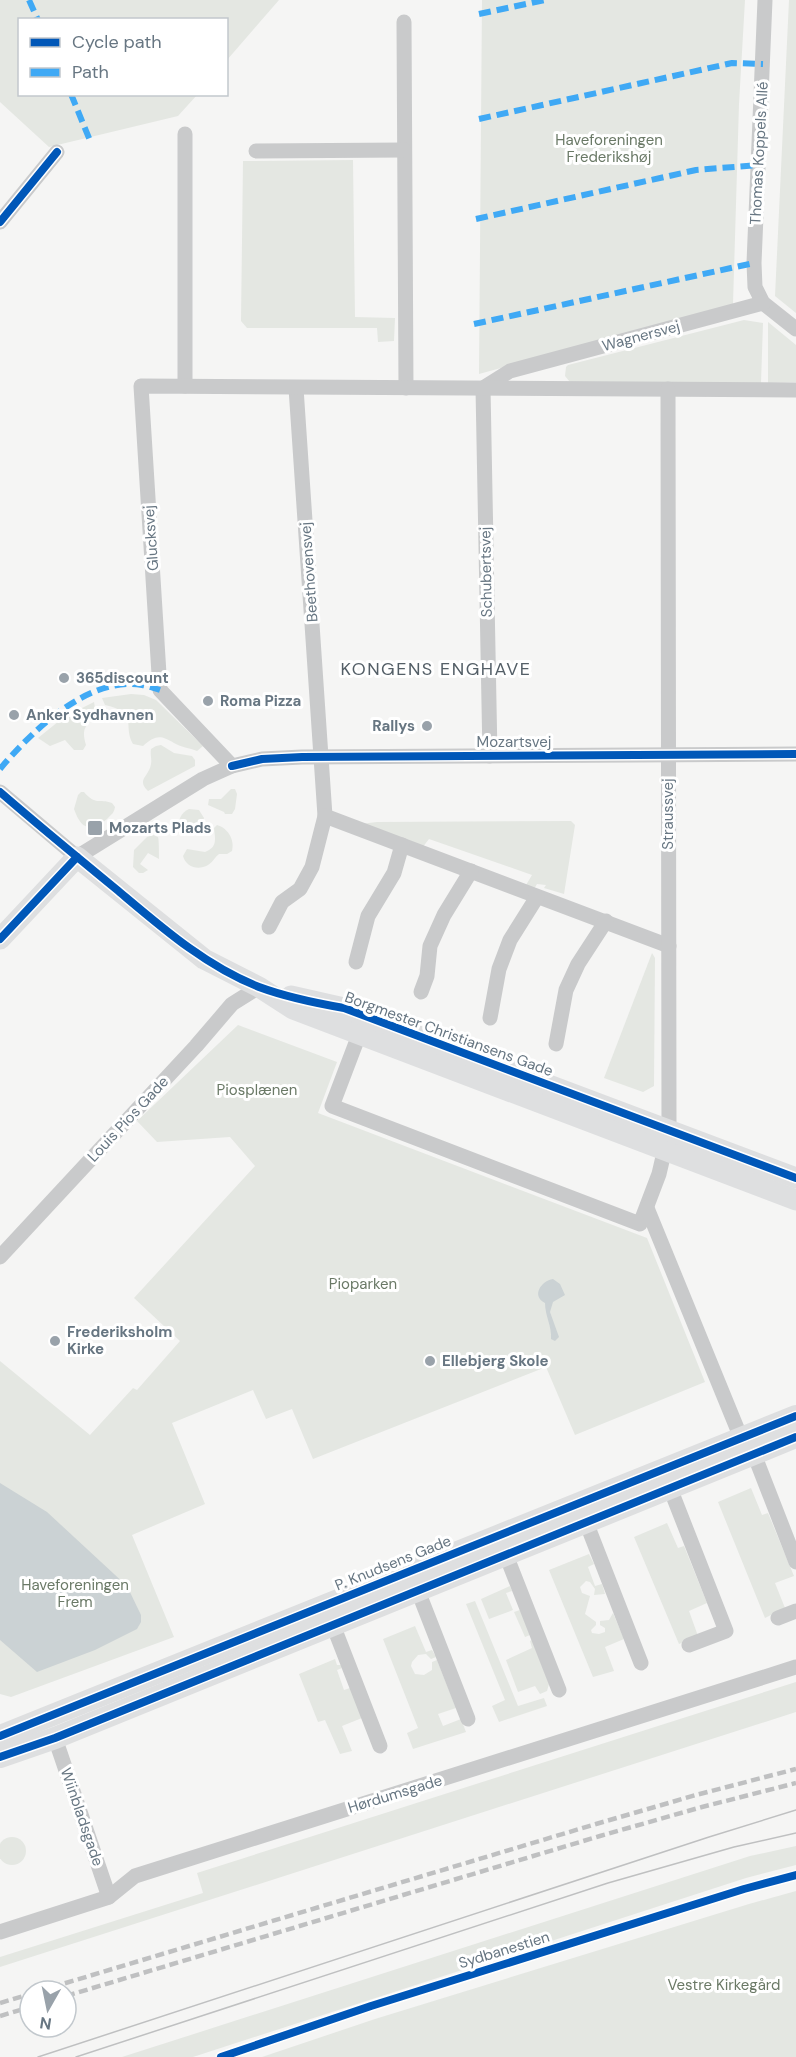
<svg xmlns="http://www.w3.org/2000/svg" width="796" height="2057" viewBox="0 0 796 2057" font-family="'DM Sans',sans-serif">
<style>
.green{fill:#e4e7e2}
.water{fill:#cbd2d4}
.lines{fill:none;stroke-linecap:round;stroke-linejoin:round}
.street{stroke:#c9cacb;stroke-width:15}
.secondary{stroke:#dedfe0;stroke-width:21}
.primary{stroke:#dedfe0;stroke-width:22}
.tram{stroke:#bfc0c1;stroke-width:1.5}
.rail{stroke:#bfc0c1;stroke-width:4.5;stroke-dasharray:9 4.5;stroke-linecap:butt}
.quiet{stroke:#3fa9f5;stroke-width:6;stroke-dasharray:12 6;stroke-linecap:butt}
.cycleway-casing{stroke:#fff;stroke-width:11}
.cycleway{stroke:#0057b8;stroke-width:8}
.poi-dot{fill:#99a2aa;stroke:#fff;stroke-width:2}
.labels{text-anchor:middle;stroke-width:6;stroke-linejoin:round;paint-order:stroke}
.park-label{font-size:15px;fill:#6a7966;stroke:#fff}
.street-label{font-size:15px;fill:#677682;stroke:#fff}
.poi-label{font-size:15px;font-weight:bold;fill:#677682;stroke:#fff;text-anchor:start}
.quarter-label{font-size:18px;letter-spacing:1.5px;fill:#545f67;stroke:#fff}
</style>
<rect width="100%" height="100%" fill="#f5f5f4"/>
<g class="green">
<path d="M0 0H279L227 60 226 20H20V94L197 95 178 116 49 147 0 102Z"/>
<path d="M482 0H745L739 104 733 304 479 374Z"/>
<path d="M789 0H796V313L775 296Z"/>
<path d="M353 160 355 317 395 318 394 341 378 342 377 328H247L241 321 243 161Z"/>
<path d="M744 320 763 323 761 383 570 382 565 376 566 367 568 365Z"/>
<path d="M768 322 796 345V382L768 383Z"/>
<path d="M131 694 144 695 156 700 203 746 197 751C190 748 180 747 174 743 160 735 156 735 143 746L133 744C122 725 140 713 105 705L102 698Z"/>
<path d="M94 702 96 714C86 727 81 727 86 745L83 750H74L65 740 50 746 38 738 64 717Z"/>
<path d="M161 745 174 753 192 756 195 760V766L148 791C136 779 149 777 151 764 152 759 150 755 151 749L156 746Z"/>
<path d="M231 789H235L237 794 235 809 232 814H225L224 812 208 805 209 799H221Z"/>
<path d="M81 792H84C96 806 99 798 112 803L115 807C114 813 112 814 107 819 90 833 81 829 74 809L78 795Z"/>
<path d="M189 809 199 810 204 818 202 823 183 834 178 830C177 822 181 812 189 809Z"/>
<path d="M571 821 575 825 564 894 544 888 546 885 537 884 534 889 526 885 532 875 429 839 422 848 360 824 377 822Z"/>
<path d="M217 825C228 828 235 840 232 851L227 854H219C215 857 213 862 208 865 198 871 186 867 183 856L187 849 205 852C218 847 215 839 214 828Z"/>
<path d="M153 835 158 837C159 839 159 855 159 859L148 853 140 864 148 870 143 873H139L133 867 134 850 147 837Z"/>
<path d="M652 953 655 958 654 1086 643 1092 604 1078Z"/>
<path d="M238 1025 337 1062 318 1113 647 1238 705 1382 575 1435 546 1367 313 1459 292 1409 266 1419 253 1390 172 1423 205 1504 132 1535 174 1637 11 1697 0 1694V1361L90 1435 133 1388 137 1390 180 1341 134 1298 255 1166 230 1137 157 1142 137 1121Z"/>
<path d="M751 1488 762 1515 768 1513 794 1576 775 1583 785 1608 765 1618 718 1502Z"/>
<path d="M667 1523 678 1548 684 1546 707 1603 689 1611 698 1636 679 1644 634 1537Z"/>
<path d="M589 1554 594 1564 588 1567 595 1586 602 1584 605 1594 594 1595 595 1589 590 1582 586 1581 580 1587 582 1593 590 1596 585 1614 596 1622V1625L591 1630 592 1633 599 1634 605 1632V1628L600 1625V1621L609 1620 613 1613 624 1639 605 1647 614 1671 593 1677 549 1570Z"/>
<path d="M510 1586 512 1591 506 1593 513 1610 489 1619 481 1599Z"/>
<path d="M475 1601 518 1706 544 1698 547 1706 499 1722 492 1706 505 1700 466 1604Z"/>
<path d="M520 1610 530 1635 525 1637 514 1612Z"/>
<path d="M415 1626 426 1652 432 1650 436 1657 431 1659 426 1654 418 1655 412 1662 411 1666 415 1674 424 1675 432 1670V1662L437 1660 456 1708 438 1714 443 1726 461 1719 466 1732 413 1749 407 1733 418 1728 383 1639Z"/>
<path d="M532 1640 549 1684 547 1691 540 1694 535 1686 518 1692 506 1660 532 1648 530 1641Z"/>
<path d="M335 1659 337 1665H341L342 1668 337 1670 344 1690 350 1688 362 1718 342 1726 352 1751 340 1754 325 1720 318 1722 299 1674Z"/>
<path d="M796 1682V1712L0 1967V1957L203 1893 197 1873Z"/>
<circle cx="12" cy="1851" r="14"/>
<path d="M796 1846V1865L746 1878 193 2057H122L750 1856Z"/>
<path d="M796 1891V2057H262L375 2019 749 1904Z"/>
</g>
<g class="water">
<path d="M553 1279 560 1284 565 1295 553 1302 550 1312 559 1337 555 1341 551 1339C552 1326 545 1316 545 1303 531 1296 541 1281 553 1279Z"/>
<path d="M0 1483 47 1512 127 1586 141 1615V1622L137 1629 95 1650 37 1672 0 1640Z"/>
</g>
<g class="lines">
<g class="street">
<path d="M765 0 754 263 755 287 763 303 796 329"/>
<path d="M404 22 406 388"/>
<path d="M256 151 404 150"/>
<path d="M0 222 57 152"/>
<path d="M185 386V134"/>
<path d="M296 388 325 816 669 946"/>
<path d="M490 756 483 388 510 371 763 303"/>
<path d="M232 766 160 690 141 386 796 390"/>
<path d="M0 792 77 857 203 779 232 766 262 759 302 757 796 754"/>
<path d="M269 927 282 902 300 889 312 867 325 816"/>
<path d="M356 962 368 916 394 873 402 845"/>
<path d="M421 992 427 976 430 946 444 915 471 871"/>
<path d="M490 1018 499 969 510 940 537 897"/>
<path d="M362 1027 332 1106 640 1224 659 1174 669 1131 668 389"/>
<path d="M556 1044 566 990 578 964 606 921"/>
<path d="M647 1208 741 1438"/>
<path d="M0 1257 196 1046 232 1004 259 987"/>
<path d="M754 1454 796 1562"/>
<path d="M670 1488 726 1631 689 1645"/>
<path d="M586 1522 641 1663"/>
<path d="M506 1555 559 1690"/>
<path d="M418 1591 468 1719"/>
<path d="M778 1618 796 1611"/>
<path d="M333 1625 380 1746"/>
<path d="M55 1738 109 1897"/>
<path d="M0 1932 109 1897 135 1876 796 1667"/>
</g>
<g class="secondary">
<path d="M0 939 77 857 204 959 259 987 293 1009 796 1200"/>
<path d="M291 996 344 1008 796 1178"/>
</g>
<g class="primary">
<path d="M0 1736 796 1416"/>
<path d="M0 1757 55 1738 796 1437"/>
</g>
<g class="tram">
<path d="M38 2057 709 1837 796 1810"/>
<path d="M76 2057 608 1883 734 1847 796 1833"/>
</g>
<g class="rail">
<path d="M39 1991 596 1824 696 1795 796 1769"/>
<path d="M66 1996 600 1836 702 1807 796 1783"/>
<path d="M0 2003 30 1994"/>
<path d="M0 2016 30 2007"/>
</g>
<g class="quiet">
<path d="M29 0 38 20"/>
<path d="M479 14 545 0"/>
<path d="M71 94 91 143"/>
<path d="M479 119 732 63 763 64"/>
<path d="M476 219 696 170 758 165"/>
<path d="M474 324 754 263"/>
<path d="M0 769C32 731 88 676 142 685 148 686 154 688 160 690"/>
</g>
<g class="cycleway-casing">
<g id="cycleway">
<path d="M0 222 57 152"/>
<path d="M232 766 262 759 302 757 796 754"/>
<path d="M0 792C38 825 77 857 116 889 160 926 205 966 259 987 286 997 315 1003 344 1008L796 1178"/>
<path d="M0 939 77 857"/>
<path d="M0 1736 796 1416"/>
<path d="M0 1757 55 1738 796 1437"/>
<path d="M221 2057 371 2006 744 1889 796 1875"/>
</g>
</g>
<use href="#cycleway" class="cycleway"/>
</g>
<g class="poi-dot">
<circle cx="64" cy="678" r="6"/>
<circle cx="208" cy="701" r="6"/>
<circle cx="14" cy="715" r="6"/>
<circle cx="427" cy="726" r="6"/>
<rect x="87" y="820" width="16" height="16" rx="3"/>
<circle cx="55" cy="1341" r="6"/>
<circle cx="430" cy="1361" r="6"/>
</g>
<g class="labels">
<g class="park-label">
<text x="609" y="145">Haveforeningen<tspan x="609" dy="17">Frederikshøj</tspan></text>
<text x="257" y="1095">Piosplænen</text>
<text x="363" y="1289">Pioparken</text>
<text x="75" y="1590">Haveforeningen<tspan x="75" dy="17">Frem</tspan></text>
<text x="724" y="1990">Vestre Kirkegård</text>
</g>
<g class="street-label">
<text transform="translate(759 153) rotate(-87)" y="5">Thomas Koppels Allé</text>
<text transform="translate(641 336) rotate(-15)" y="5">Wagnersvej</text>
<text transform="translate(151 538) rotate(-94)" y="5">Glucksvej</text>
<text transform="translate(309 572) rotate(-94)" y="5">Beethovensvej</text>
<text transform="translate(486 572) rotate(-91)" y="5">Schubertsvej</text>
<text x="514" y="747">Mozartsvej</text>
<text transform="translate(668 814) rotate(-90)" y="5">Straussvej</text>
<text transform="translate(449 1034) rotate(20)" y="5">Borgmester Christiansens Gade</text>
<text transform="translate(128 1119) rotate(-47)" y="5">Louis Pios Gade</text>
<text transform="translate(393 1563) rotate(-22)" y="5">P. Knudsens Gade</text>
<text transform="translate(395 1794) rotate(-17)" y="5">Hørdumsgade</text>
<text transform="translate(82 1817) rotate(71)" y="5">Wiinbladsgade</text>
<text transform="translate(504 1950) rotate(-17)" y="5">Sydbanestien</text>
</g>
<g class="poi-label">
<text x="76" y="683">365discount</text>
<text x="220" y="706">Roma Pizza</text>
<text x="26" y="720">Anker Sydhavnen</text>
<text x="415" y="731" text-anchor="end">Rallys</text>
<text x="109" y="833">Mozarts Plads</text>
<text x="67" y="1337">Frederiksholm<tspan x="67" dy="17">Kirke</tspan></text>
<text x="442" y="1366">Ellebjerg Skole</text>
</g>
<g class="quarter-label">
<text x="436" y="675">KONGENS ENGHAVE</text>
</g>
</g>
<rect x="18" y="18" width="210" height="78" fill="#ffffff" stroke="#c2c8cd" stroke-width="1.5"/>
<rect x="30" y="38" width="30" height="9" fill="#0057b8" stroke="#c2c8cd" stroke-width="1.5"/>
<text x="72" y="48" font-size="18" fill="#677682">Cycle path</text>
<rect x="30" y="68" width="30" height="9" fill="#3fa9f5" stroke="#c2c8cd" stroke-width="1.5"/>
<text x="72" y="78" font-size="18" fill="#677682">Path</text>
<g transform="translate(48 2009) rotate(189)"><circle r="28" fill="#ffffff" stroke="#c2c8cd" stroke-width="1.5"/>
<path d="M0-4.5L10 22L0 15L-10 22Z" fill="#99a2aa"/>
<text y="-9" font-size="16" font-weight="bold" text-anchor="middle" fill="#677682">N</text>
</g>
</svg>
